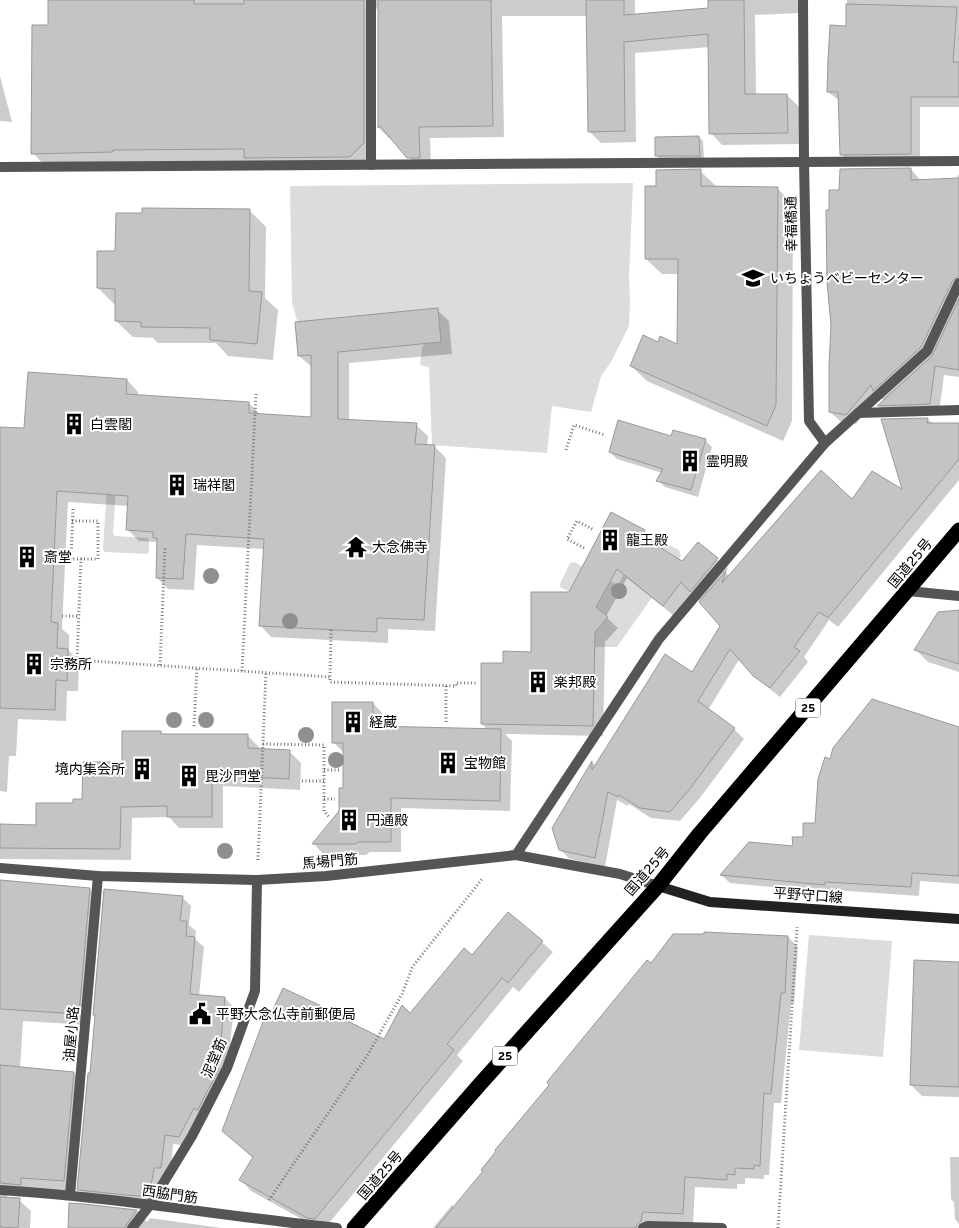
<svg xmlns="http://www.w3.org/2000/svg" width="959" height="1228" viewBox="0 0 959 1228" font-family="Overpass,'Noto Sans JP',sans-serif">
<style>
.green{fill:#dcdcdc}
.shadow{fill:#0003}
.building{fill:#c4c4c4;stroke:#999}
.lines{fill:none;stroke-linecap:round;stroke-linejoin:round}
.path{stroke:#777;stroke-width:3;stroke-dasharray:1 2.5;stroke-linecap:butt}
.street{stroke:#555;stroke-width:10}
.secondary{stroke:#222;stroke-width:10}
.highway{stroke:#000;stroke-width:15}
.tree{fill:#8f8f8f}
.labels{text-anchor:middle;stroke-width:4;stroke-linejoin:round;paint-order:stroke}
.shield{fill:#fff;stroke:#4c4c4c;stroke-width:1}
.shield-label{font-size:12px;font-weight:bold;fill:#000}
.street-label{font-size:14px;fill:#000;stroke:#fff}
.poi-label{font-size:14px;fill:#000;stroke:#fff;text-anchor:start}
</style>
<rect width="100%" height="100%" fill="#fff"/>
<g class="green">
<path d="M633 183 629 278 630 300 629 326 611 362 601 376 591 412 552 406 547 453 432 445 429 367 420 365 422 348 437 315 299 327 292 303 290 186Z"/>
<path d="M107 487H116L113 534 115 536 147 538 149 540V552L147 554 105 552 103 549Z"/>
<path d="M650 535 679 550 681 556 617 647H578L574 594 560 587V584L570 563 574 562 616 584 619 583 644 536Z"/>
<path d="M809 935 892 941 883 1057 799 1050Z"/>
</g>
<g class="shadow">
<path d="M49 0H635V16L709 9V0H799V13L755 15 756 95H787L799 107V144L722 145 711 133 710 47 635 53 636 142 601 143 589 131 588 16H502L504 137 430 138 431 169H420L392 138 390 139 379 128V6L377 8 375 12V155L362 168 44 165 33 153 49 26Z"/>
<path d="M847 0H959V107H920V164H851L841 154 840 101 828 92 847 27Z"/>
<path d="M0 76 12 122 0 121Z"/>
<path d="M699 137 703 141 704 159 660 160 656 155Z"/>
<path d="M911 169 920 180 956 179 959 174V377L944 375 939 413 888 415 879 406 884 401 879 396 856 424 840 421 830 412 832 325 830 212 840 192Z"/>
<path d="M700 171 716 186 777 188 793 204 792 421 783 441 647 381 631 366 659 343 678 346 679 274H662L646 259 657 187Z"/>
<path d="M249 210 266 227 265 298 278 310 273 360 228 356 216 343H158L153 338 133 337 116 321 117 304H114L98 288 117 253Z"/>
<path d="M437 310 449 321 452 354 349 363V421L416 425 428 436 427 446H434L446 458 435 631 388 629V643L271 637 260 625 264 549 197 545 194 590 168 589 157 578 158 542 139 541 127 529 129 506 68 502 62 629 69 635V651L79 661 78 691H67L66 721 18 719 16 756H9L7 792 0 791V514L127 380 138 392V396L249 403 261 415 312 418V367L299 356Z"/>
<path d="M928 419 933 424H959V480L838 627 829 620 804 657 808 662 780 697 765 685 740 658 708 710 734 729 744 739 699 799 680 821 651 818 629 804 628 806 617 800 605 867 570 859 560 850 553 828 593 763 596 766 693 673 721 626 692 592 673 615 627 578 606 617 618 628 605 642 603 736 505 734 512 741 510 811 401 808V852H370L366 855H324L314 844 340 812 345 789V754L333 742 373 703 383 714 384 728 488 730 482 724 504 665 532 653 569 593 611 513 645 531 655 541 653 545 682 563 698 544 728 569 725 572 730 577 852 500 904 491Z"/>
<path d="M672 438 705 440 712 447 698 497 665 487 658 480 662 473 617 459 610 452Z"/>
<path d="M959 612V672L928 662 916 650Z"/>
<path d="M959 728V884L920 881 919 896 834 890V893L730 883 721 875 794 848 804 838 816 824 831 761Z"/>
<path d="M160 732 164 735H247L259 747V750L289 751 301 763 300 790 223 786V828H179L169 817 132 818 131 860 0 859V825L37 826 83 800Z"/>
<path d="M0 881 89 889 101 901 90 1025 23 1021 20 1068 73 1073 85 1085 75 1192 8 1195 6 1198 19 1200 31 1211 30 1228H0Z"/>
<path d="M182 897 191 906 189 925 196 931 195 939 204 947 199 996 225 998 234 1008 226 1080 207 1119 204 1116 189 1146 173 1144 170 1177 163 1176 159 1201 88 1198 79 1189 96 1017 94 1014Z"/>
<path d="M509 913 553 952 519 992 513 987 457 1055 463 1061 325 1228H318L251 1191 241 1180 253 1158 223 1131 271 1017 333 1013 337 1017 384 1040 472 956Z"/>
<path d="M788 937 798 947 794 1003H791L781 1103H774L769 1175H764V1179L745 1178V1184H737V1189L695 1187 693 1224 652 1228H433L452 1205 455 1207 651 965Z"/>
<path d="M959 963V1097L922 1096 911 1085Z"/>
<path d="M950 1157H959V1224L955 1219 954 1202 951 1199Z"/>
<path d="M71 1204 137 1211 147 1222 150 1218 221 1228H69Z"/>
</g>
<g class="building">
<path d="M48 0H194V4H244V0H364V143L350 157 244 158V149L113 150V152L31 154 32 25H48Z"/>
<path d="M378 0H491L493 126 419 127 420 158H407L380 126 378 128Z"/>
<path d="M586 0H624V15L708 8V0H744L745 94H787L788 133 709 134 708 34 624 42 625 131 588 132Z"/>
<path d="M846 4 957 7 953 62H959V97H911V154L840 155 838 92H827L828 60 830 25 846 26Z"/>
<path d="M699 136 700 156H655V137Z"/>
<path d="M911 168V180L959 178V276L953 280 921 347 873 391 871 385 846 415 829 412V366L831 325 827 282 826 210H829V190H839L840 169Z"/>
<path d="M701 169V186L778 187 776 405 767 426 630 366 643 335 658 342 660 336 677 344 678 259H645V186H656V170Z"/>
<path d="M142 208 250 209 249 291 262 292 257 344 210 340V328L141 327V322L115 321V289L97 288V251H115L116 213H142Z"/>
<path d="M959 299V370L935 366 930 404 877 406 932 356Z"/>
<path d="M438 308 441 342 338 352V419L417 423 415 444 435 445 424 620 377 618V632L259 626 264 539 186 534 183 579 156 578 157 538H153V532L126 530 128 496 57 491 51 622 58 623 57 648 68 649 67 681 56 680 55 710 0 708V427L24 428 28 372 127 379 126 394 249 402V413L311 417V355L298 356 295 322Z"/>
<path d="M928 418 927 423H959V459L828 618 819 612 794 647 800 651 770 688 753 676 730 649 698 701 735 728 689 790 670 812 640 808 619 795 618 797 608 792 595 858 559 850 552 828 592 761V770L665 654 692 672 720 626 699 602 726 571 722 583 821 470 852 499 872 471 902 489 881 419Z"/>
<path d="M618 420 671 436 673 430 706 439 691 490 656 481 663 469 609 452Z"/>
<path d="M611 512 645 530 642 536 682 561 698 542 718 558 690 592 681 582 663 606 617 569 596 607 608 617 595 632 593 726 481 724V663H503V651L531 652V592H569Z"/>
<path d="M959 610V664L914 650 938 612Z"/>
<path d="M872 699 959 727V876L912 873 911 887 825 882V885L720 875 749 842 793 846 792 837H803V823H815L818 779 825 757 830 759 833 748Z"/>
<path d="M332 702H373V726L501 729 500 801 391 798V842H359L355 844H312L339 811V788H343V743H332Z"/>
<path d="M122 731H161V734H248V748L290 750 289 779 212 775V817H167V806L121 807 120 849 0 848V824L36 825V803H73V799H82L83 762H122Z"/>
<path d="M0 880 90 888 79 1014 0 1009Z"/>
<path d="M104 889 183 896 180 921H187L186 936 195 937 190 994 225 997 218 1071 197 1111 194 1108 179 1137 165 1135 161 1168H154L150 1192 147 1197 77 1190 88 1073H90L95 1015H93Z"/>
<path d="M508 912 543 941 508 983 502 978 447 1044 454 1050 315 1219 307 1218 239 1180 253 1157 222 1131 266 1014 270 1016 283 988 334 1012 333 1014 384 1039 402 1005 410 1013 464 948 472 955Z"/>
<path d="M704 932 788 936 785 993H781L771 1094 764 1093 760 1166 754 1165V1169L735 1168V1175L727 1174V1180L685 1177 683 1214 643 1212 641 1221 637 1224 636 1228H436L483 1171 481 1170 496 1151 495 1150 549 1085 547 1082 647 960 651 963 673 934H704Z"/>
<path d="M914 960 959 962V1087L910 1085Z"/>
<path d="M0 1065 74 1072 64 1181 21 1178V1185L0 1183Z"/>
<path d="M0 1197 20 1198 18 1228 0 1227Z"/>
<path d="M69 1203 84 1204 137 1210 127 1224 125 1228H68Z"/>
</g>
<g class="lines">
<g class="path">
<path d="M566 450 574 425 605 435"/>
<path d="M73 509 71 559H81L77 660 330 677"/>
<path d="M72 521H98V559H81"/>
<path d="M584 548 567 539 577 521 594 530"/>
<path d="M62 616H79"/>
<path d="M331 630 330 682 456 686V683H476"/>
<path d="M160 665 165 547"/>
<path d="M242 671 256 394"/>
<path d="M77 672V661"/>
<path d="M446 686V723"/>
<path d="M194 726 197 668"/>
<path d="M263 744 324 745V811L329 817"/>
<path d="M324 770H341"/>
<path d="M302 781H324"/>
<path d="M324 799H335"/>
<path d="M258 860 266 673"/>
<path d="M269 1200 367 1056 402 994 413 966 482 879"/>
<path d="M778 1228 797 927"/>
</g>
<g class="street">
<path d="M371 0V165"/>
<path d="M803 0 804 161 809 421 825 443"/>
<path d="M0 167 959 161"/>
<path d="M858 413 959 410"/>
<path d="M908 591 959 596"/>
<path d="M516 855 659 639 825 443 927 351 959 283"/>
<path d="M0 868 98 876 257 880 326 876 516 855 620 874 658 886"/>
<path d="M0 1190C113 1197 224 1216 337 1228"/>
<path d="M70 1195 98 876"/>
<path d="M132 1228 150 1205 192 1136 227 1068 255 991 257 880"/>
<path d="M643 1228 648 1226 722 1228"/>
</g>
<path class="secondary" d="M658 886 710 902 959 919"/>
<path class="highway" d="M354 1228 481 1083 658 886 700 833 959 530"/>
</g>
<g class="tree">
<circle cx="211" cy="576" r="8"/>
<circle cx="619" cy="591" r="8"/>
<circle cx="290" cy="621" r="8"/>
<circle cx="174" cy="720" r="8"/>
<circle cx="206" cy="720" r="8"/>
<circle cx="306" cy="735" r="8"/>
<circle cx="336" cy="760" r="8"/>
<circle cx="225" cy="851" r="8"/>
</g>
<defs>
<g id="school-bare" transform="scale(1.725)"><path d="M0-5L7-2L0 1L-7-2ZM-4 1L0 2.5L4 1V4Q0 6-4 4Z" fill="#000" stroke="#fff" stroke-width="2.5" paint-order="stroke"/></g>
<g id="building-bare" transform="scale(1.725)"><path d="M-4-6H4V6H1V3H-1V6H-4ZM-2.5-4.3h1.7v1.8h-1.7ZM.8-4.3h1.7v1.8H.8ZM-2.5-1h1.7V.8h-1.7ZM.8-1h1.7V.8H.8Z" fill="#000" stroke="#fff" stroke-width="2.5" paint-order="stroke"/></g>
<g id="temple-bare" transform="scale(1.725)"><path d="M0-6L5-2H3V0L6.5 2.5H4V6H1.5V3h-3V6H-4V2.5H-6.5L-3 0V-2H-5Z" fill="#000" stroke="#fff" stroke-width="2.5" paint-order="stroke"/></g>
<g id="civic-bare" transform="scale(1.725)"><path d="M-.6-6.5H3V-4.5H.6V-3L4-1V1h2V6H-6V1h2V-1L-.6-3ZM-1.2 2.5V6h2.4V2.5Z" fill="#000" stroke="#fff" stroke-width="2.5" paint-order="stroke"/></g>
</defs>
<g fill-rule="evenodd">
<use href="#school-bare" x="753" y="278"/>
<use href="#building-bare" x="74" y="424"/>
<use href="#building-bare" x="690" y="461"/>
<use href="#building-bare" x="177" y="485"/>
<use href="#building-bare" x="610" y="540"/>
<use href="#temple-bare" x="356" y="547"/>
<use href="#building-bare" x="27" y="557"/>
<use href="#building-bare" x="34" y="664"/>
<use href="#building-bare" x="538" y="682"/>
<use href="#building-bare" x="353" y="722"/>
<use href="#building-bare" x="448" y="763"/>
<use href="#building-bare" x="142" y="769"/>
<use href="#building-bare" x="189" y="776"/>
<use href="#building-bare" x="349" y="820"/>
<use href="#civic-bare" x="200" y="1014"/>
</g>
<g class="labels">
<g class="shield">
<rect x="795.5" y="698.5" width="25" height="19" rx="4"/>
<rect x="492.5" y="1046.5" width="25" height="19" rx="4"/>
</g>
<g class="shield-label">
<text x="808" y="712">25</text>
<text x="505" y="1060">25</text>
</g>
<g class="street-label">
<text transform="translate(791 224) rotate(-91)" y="5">幸福橋通</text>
<text transform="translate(910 563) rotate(-50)" y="5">国道25号</text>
<text transform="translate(330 861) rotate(-5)" y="5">馬場門筋</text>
<text transform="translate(647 871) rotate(-49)" y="5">国道25号</text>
<text transform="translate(808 895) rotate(4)" y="5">平野守口線</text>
<text transform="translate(71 1034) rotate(-85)" y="5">油屋小路</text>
<text transform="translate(214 1058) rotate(-67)" y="5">泥堂筋</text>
<text transform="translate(380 1175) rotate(-49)" y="5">国道25号</text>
<text transform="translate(170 1194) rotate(8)" y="5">西脇門筋</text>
</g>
<g class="poi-label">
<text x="770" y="283">いちょうベビーセンター</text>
<text x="90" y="429">白雲閣</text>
<text x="706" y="466">霊明殿</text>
<text x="193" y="490">瑞祥閣</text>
<text x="626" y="545">龍王殿</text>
<text x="372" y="552">大念佛寺</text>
<text x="44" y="562">斎堂</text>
<text x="50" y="669">宗務所</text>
<text x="554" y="687">楽邦殿</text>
<text x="369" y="727">経蔵</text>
<text x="464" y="768">宝物館</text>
<text x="125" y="774" text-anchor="end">境内集会所</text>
<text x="205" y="781">毘沙門堂</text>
<text x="366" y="825">円通殿</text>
<text x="216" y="1019">平野大念仏寺前郵便局</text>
</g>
</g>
</svg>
